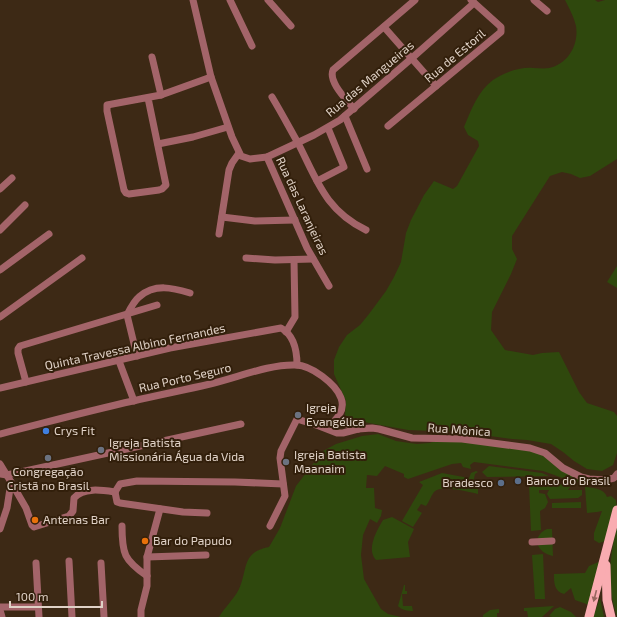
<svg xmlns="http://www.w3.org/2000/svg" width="617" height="617" viewBox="0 0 617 617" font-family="'Exo 2',sans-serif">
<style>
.green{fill:#2f480d}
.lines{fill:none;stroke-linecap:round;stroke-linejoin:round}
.minor{stroke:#a36469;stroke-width:7}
.major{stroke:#f9acb1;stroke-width:9}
.oneway{fill:#96665e}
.worship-dot{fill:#6b7280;stroke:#321f0b;stroke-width:1.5}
.shop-dot{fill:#3f7fe0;stroke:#321f0b;stroke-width:1.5}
.service-dot{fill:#5c6f8a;stroke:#321f0b;stroke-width:1.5}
.food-dot{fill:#e8710a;stroke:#321f0b;stroke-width:1.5}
.labels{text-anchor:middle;stroke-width:4;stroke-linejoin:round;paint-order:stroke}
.street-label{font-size:12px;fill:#e0d2c7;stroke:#321f0b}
.poi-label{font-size:12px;fill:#e0d2c7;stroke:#321f0b;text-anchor:start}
</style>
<rect width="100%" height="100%" fill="#3d2915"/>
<g class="green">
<path d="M565 0H595L598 2 605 0H617V159L590 176 580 178 571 174 562 172 550 176 512 236V249L517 259 511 274 492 312 491 330 505 350 533 355 542 353 559 352 579 392 587 403 614 412 617 416V453L613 465 602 471 587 469 574 461 563 452 551 444 527 440 512 439 460 432 408 430 369 423 349 418 345 415 346 401 334 374V360L339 347 347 335 360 325 369 314 386 291 394 277 401 262 406 233 411 220 424 195 434 181 453 189 457 186 479 146 478 141 468 135 464 127C471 110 478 91 493 80 505 72 520 67 533 68 538 68 544 69 549 68 568 64 579 45 576 26 574 17 569 8 565 0Z"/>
<path d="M617 266V288L607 282Z"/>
<path d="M378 434 396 441 417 444 429 443 448 438 530 448 571 473 606 480 610 485 602 487 571 481 543 471 474 462 470 465 471 469 463 467 461 463 452 464 408 479 404 477V474L385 466 377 476 367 475 366 488H374L375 508 382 510 381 516 377 523 370 519 363 535 361 555 364 579 381 609 388 614 401 617H219C225 607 234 599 239 589 248 570 241 552 269 547L280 528 296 486 323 451 336 444 362 436Z"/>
<path d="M489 466 542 473 549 476 487 477 482 472Z"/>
<path d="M476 471 478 472 475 474 473 483H478V494C468 492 442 484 434 492 431 496 429 502 426 506L421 504 417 510 422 513 413 527 402 521 423 485 419 482 442 473 469 478 471 473Z"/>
<path d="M529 484H569L570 487 568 490H582V495L578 498 550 499 547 494 549 490H539V493L545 494 548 502 545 508 540 511 541 530 531 531Z"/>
<path d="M585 487C593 488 604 488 607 497L611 496 616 500 617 510 609 540 599 543 594 540V533L602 511 597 512 587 513Z"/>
<path d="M581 502V508H552V503Z"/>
<path d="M392 517 414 529 408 542 410 557 376 560C366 549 377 530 383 520Z"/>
<path d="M617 525V616C606 586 610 555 617 525Z"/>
<path d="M547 529H552L553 556C537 553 530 537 547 529Z"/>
<path d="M543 554 545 599H535L532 555Z"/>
<path d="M601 561 592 606 575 600 571 588 564 594C554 591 554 583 554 574L585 573 589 566Z"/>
<path d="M404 585H405V591H407V594H402L403 606H412L413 611C408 611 401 610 398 606Z"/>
<path d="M600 598 604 617H593Z"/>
<path d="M554 606 542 617H528L527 611H524V608Z"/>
<path d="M560 607 571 612 576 617H552L549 616 555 609Z"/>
<path d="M499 609V613H497V617H483V615L490 610Z"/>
</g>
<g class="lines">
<g class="minor">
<path d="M193 0 211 77 232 137 241 156 250 159 267 157 314 135 340 120 412 58 474 3"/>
<path d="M230 0 252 46"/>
<path d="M268 0 291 26"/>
<path d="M534 0 547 11"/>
<path d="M384 27 436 86"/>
<path d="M152 57 161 95"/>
<path d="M272 97C281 112 289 127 298 143 317 180 325 210 366 230"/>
<path d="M148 98 166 185 162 189 159 190 129 194 126 193 124 190 107 111V105L161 95 211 77"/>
<path d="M354 109C347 100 328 82 333 70L415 0"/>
<path d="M345 116 367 169"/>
<path d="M388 126 501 32V27L471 0"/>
<path d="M158 144 193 137 228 127"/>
<path d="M267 157 307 248 329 286"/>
<path d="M317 181 344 167 328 128"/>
<path d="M0 189 12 178"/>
<path d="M222 217 255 221 295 220"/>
<path d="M0 230 25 205"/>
<path d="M219 234 229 170 232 163 239 153"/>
<path d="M246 258 275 260 313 259"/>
<path d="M0 270 49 234"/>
<path d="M0 317 82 258"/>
<path d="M286 332 295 317 294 260"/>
<path d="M137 356 127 315C130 309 134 301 139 297 155 283 173 288 190 293"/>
<path d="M119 361 134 401"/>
<path d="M26 382 18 353V349L20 346 157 305"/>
<path d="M0 388 170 348 281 328C294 335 297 352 297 365"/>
<path d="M337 420 358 429"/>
<path d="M0 434C44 423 88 411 133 401 159 395 184 390 210 384 237 378 268 364 296 365 311 365 336 384 341 398 346 411 336 420 327 428"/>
<path d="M0 464 11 482 7 508 0 529"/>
<path d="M0 474 7 475 241 424"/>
<path d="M11 482 26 508 32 525 34 527 69 516 73 511 74 498C83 487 102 490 115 492"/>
<path d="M115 492 120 484 137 481 235 482 283 484"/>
<path d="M115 492 117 502 120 503 183 512 207 513"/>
<path d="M122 526C122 554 124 560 147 576"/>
<path d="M270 526 285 496 280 458 281 451 297 419 319 426 337 433H343L358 429 372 428 379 429 412 438 462 439 530 448 545 453 563 468 581 477 589 479 606 480 614 478 617 474"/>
<path d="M532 542 552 541"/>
<path d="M147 557 206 555"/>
<path d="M69 561 72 617"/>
<path d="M36 563 39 617"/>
<path d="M101 563 104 617"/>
<path d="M0 607H38"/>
<path d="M0 610 2 617"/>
<path d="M141 617V610L147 586V557L160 509"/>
</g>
<g class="major">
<path d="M606 565 607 600 611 617"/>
<path d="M589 617 617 510"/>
</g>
</g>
<defs><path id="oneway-solid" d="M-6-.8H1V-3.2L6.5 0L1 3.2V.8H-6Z"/></defs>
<use class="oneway" href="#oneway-solid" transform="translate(595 596) rotate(104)"/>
<g class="worship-dot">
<circle cx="298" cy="415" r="4"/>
<circle cx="101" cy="450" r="4"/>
<circle cx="48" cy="458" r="4"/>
<circle cx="286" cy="462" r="4"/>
</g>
<circle class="shop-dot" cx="46" cy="431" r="4"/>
<g class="service-dot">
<circle cx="518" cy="481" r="4"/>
<circle cx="501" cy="483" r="4"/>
</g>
<g class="food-dot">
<circle cx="35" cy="520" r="4"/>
<circle cx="145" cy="541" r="4"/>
</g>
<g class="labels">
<g class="street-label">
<text transform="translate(455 56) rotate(-40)" y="4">Rua de Estoril</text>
<text transform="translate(370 79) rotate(-40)" y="4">Rua das Mangueiras</text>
<text transform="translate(302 206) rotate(65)" y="4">Rua das Laranjeiras</text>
<text transform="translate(135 347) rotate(-12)" y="4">Quinta Travessa Albino Fernandes</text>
<text transform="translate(185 378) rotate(-13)" y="4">Rua Porto Seguro</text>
<text transform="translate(459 430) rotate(4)" y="4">Rua Mônica</text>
</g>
<g class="poi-label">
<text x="306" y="412">Igreja<tspan x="306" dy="14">Evangélica</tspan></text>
<text x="54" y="435">Crys Fit</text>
<text x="109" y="447">Igreja Batista<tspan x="109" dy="14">Missionária Água da Vida</tspan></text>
<text x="294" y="459">Igreja Batista<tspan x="294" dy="14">Maanaim</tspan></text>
<text x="48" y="476" text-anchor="middle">Congregação<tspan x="48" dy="14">Cristã no Brasil</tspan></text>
<text x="526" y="485">Banco do Brasil</text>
<text x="493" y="487" text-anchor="end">Bradesco</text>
<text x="43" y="524">Antenas Bar</text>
<text x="153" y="545">Bar do Papudo</text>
</g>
</g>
<path d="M10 601v6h92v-6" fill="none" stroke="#e0d2c7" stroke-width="2"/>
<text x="16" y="601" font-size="12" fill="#e0d2c7" stroke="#321f0b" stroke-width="3" paint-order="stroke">100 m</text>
</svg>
